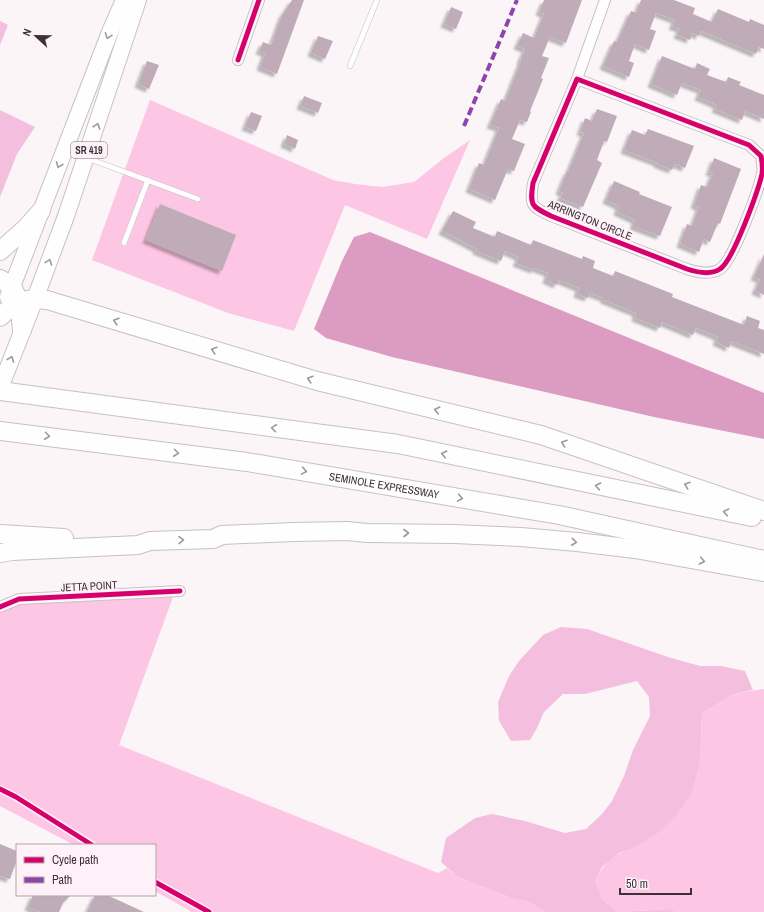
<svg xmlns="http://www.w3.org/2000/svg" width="764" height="912" viewBox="0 0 764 912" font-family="'Archivo Narrow',sans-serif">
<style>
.green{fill:#fcc6e4}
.forest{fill:#f4bfde}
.water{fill:#dc9cc1}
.building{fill:#c0acb8;filter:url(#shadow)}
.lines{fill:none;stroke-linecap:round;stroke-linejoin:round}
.lane-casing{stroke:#c8c0c4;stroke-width:6}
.street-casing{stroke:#c8c0c4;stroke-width:12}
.primary-casing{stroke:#c8c0c4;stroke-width:18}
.highway-casing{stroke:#c8c0c4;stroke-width:20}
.lane{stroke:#fefefe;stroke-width:5}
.street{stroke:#fefefe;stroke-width:10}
.primary{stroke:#fefefe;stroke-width:16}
.highway{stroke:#fefefe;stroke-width:18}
.quiet{stroke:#8e44ad;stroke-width:4;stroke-dasharray:8 4;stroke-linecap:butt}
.cycleway-casing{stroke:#fef2f8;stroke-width:8}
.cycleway{stroke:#d6006c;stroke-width:5}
.oneway{stroke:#9e989b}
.labels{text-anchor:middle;stroke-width:4;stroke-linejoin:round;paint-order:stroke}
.shield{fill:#fef2f8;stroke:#776b72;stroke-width:1}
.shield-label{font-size:10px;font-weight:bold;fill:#3d3138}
.street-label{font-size:11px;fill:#3d3138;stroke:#fef2f8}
</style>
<defs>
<filter id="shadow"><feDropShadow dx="-3.5" dy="3.5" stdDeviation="1" flood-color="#0004"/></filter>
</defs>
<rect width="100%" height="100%" fill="#fbf5f8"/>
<g class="green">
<path d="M150 100 333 180 355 184 382 187 414 182 444 158 470 140 427 239 345 205 294 331 228 313 92 260Z"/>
<path d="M173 597 119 745 438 873 447 868 458 877 511 898 529 902 546 912H192L155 891V845H74L0 806V613L9 608 21 604Z"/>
<path d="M764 689V912H677L670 909 618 912 602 899 595 881C605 862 613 854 634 848L700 762 702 714 723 699 743 692Z"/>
</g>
<g class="forest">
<path d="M0 21 8 25 0 45Z"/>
<path d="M0 110 35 127 17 154 0 197Z"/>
<path d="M561 627 587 629 668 657 700 666H721L745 671 753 690C731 693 720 701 702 714L700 762 691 794 677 814 659 832 634 848 619 853 602 867 595 881 602 899 618 912 670 909 677 912H546L529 902 511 898 458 877 441 862 446 838 475 818 492 814 525 821 565 833 586 829 602 814 612 801 624 776 633 750 650 716 649 697 637 681 585 694H563L544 712 537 728 530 740 511 741 499 721 498 702 509 676 519 661 543 635Z"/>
</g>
<path class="water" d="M370 232 764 393V439L654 417 392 357 326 338 314 329 342 261 354 237Z"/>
<g class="building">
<path d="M292 0H304L277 74 260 67 265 53 259 51 263 42 271 45 282 15Z"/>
<path d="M544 0H582L566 43 550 37 542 56 549 58 541 78 543 79 530 111 531 112 527 122 520 120 512 139 525 144 514 171 508 169 495 200 469 189 479 163 484 165 499 128 490 125 501 99 505 101 521 61H520L525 49 517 46 523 33 534 38 544 14 539 12Z"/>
<path d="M641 0H674L695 8 693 14 712 22 718 9 749 22 750 19 764 25V49L759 47 756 54 701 31 699 36 692 33 690 40 677 35 680 29 672 26 675 20 656 13 650 29 656 31 649 50 635 44 629 61 634 63 629 77 603 66 614 41 617 42 631 11 636 13Z"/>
<path d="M451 7 463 12 456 29 444 24Z"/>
<path d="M318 36 333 41 325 59 311 53Z"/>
<path d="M662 56 695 69 697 63 710 69 707 75 726 82 728 77 741 82 739 85 764 95V119L745 111 742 120 715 109 717 105 698 97 701 90 682 83 677 95 651 84Z"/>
<path d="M147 61 159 65 149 89 138 84Z"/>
<path d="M304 96 322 103 318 113 300 106Z"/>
<path d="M597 109 617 116 607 142 604 141 597 160 602 163 583 207 560 198 563 193 559 191 567 171 568 172 584 133 580 132 585 118 592 121Z"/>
<path d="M251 112 262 116 256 131 245 127Z"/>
<path d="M648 129 694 146 685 168 675 164 672 170 657 164 658 163 624 150 632 130 645 135Z"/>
<path d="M287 135 298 140 295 149 284 144Z"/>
<path d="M714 158 741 169 720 224 718 223 710 242 704 239 699 252 680 244 687 224 692 226 699 207 694 205 701 185 707 187 713 173 709 172Z"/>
<path d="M614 181 640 192 639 194 672 207 660 236 633 226 635 220 617 212 619 206 606 200Z"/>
<path d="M160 204 236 235 222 271 146 240Z"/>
<path d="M453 211 476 222 473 228 495 237 497 231 531 245 533 240 582 259 583 256 595 261 593 268 613 276 615 271 673 294 672 297 744 325 747 316 760 321 758 328 764 330V354L731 341 729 348 716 342 718 337 696 328 693 335 662 322 660 328 635 318 636 313 604 300V298L590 293 588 298 577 294 579 288 559 280 557 285 546 280 548 273 535 268 534 270 516 263 519 257 505 251 501 261 476 251 477 249 442 231Z"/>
<path d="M764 254V295L755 291 760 279 754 277Z"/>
<path d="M0 844 17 851V860L10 879 0 876Z"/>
<path d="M33 895H71L63 903 59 912H41L28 907Z"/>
<path d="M95 895H107L144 912H87Z"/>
</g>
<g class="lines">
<g class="lane-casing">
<g id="lane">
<path d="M350 66 377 0"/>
<path d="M87 158 198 199"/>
<path d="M124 243 148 180"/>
</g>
</g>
<g class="street-casing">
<g id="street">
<path d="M238 60 259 0"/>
<path d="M577 79 749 145 761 156C762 161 763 168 762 174 758 191 733 261 720 269 711 275 696 272 687 269L551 216C530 206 530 205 533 183Z"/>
<path d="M577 79 605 0"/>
<path d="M0 607 19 599 180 591"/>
</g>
</g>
<g class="primary-casing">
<g id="primary">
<path d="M8 297 110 32 124 0"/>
<path d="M0 388 35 299 66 216 138 0"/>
</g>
</g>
<g class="highway-casing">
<g id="highway">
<path d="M0 251 26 228 41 211"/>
<path d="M0 279 12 286 19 302 22 330"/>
<path d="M0 317C15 302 25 297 47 300L317 381 541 435 764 511"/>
<path d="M0 391 398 444 752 517"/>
<path id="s1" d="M0 431 247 462 559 515 764 560"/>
<path d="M0 534 64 538"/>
<path d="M0 553 12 551 138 545 150 541 213 539 222 535 293 532 347 531 367 533 454 534 521 537 577 542 635 549 763 572"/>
</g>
</g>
<use href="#lane" class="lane"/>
<use href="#street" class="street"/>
<use href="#primary" class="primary"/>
<use href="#highway" class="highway"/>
<path class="quiet" d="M464 126 517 0"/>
<g class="cycleway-casing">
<g id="cycleway">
<path d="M238 60 259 0"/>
<path d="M577 79 749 145 761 156C762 161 763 168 762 174 758 191 733 261 720 269 711 275 696 272 687 269L551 216C530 206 530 205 533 183Z"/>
<path d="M0 607 19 599 180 591"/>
<path d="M0 789 16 797 92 845"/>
<path d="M155 882 209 912"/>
</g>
</g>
<use href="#cycleway" class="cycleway"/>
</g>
<defs><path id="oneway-chevron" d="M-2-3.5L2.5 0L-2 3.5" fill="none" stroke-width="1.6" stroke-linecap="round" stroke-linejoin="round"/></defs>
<g class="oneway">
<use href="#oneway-chevron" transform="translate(108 36) rotate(111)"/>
<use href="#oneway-chevron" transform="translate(97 126) rotate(-72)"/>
<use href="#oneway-chevron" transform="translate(59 165) rotate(111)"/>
<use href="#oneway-chevron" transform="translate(49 262) rotate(-70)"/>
<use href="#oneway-chevron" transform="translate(116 321) rotate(-163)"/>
<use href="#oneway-chevron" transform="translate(214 350) rotate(-163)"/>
<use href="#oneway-chevron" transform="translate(11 359) rotate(-69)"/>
<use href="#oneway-chevron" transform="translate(310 379) rotate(-163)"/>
<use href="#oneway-chevron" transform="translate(437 410) rotate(-167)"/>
<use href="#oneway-chevron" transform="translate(274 428) rotate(-172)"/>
<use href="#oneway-chevron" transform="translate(47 436) rotate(7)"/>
<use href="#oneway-chevron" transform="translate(564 443) rotate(-161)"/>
<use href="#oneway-chevron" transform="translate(176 453) rotate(7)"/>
<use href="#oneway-chevron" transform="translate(444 454) rotate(-168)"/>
<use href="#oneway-chevron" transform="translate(304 471) rotate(10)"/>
<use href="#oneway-chevron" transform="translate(687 485) rotate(-161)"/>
<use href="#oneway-chevron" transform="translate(598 486) rotate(-168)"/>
<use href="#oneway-chevron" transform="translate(460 498) rotate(10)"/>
<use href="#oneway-chevron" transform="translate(726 512) rotate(-168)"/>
<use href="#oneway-chevron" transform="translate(406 533)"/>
<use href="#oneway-chevron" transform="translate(181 540) rotate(-1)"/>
<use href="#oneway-chevron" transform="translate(574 542) rotate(6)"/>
<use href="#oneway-chevron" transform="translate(702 561) rotate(11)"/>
</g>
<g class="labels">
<rect class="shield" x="71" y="142" width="36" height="16" rx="3"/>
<g class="shield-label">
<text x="89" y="154">SR 419</text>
</g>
<g class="street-label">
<text transform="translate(590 220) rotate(22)" y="4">ARRINGTON CIRCLE</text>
<text dy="4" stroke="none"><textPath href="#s1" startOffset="388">SEMINOLE EXPRESSWAY</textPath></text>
<text transform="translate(89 586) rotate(-3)" y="4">JETTA POINT</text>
</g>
</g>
<rect x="16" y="844" width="140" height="52" fill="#fef2f8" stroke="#b1a5ab"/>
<rect x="24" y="857" width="20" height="6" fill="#d6006c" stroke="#b1a5ab"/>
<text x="52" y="864" font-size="12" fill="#3d3138">Cycle path</text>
<rect x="24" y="877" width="20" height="6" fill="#8e44ad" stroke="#b1a5ab"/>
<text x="52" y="884" font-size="12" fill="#3d3138">Path</text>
<g transform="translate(36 36) rotate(292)" stroke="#fef2f8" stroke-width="3" paint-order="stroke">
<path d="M0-3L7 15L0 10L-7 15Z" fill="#3d3138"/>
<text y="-6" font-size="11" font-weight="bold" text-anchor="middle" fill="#3d3138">N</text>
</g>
<path d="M620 888v6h71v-6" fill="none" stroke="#3d3138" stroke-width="2"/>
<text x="626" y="888" font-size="12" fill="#3d3138" stroke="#fef2f8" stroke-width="3" paint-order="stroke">50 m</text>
</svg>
